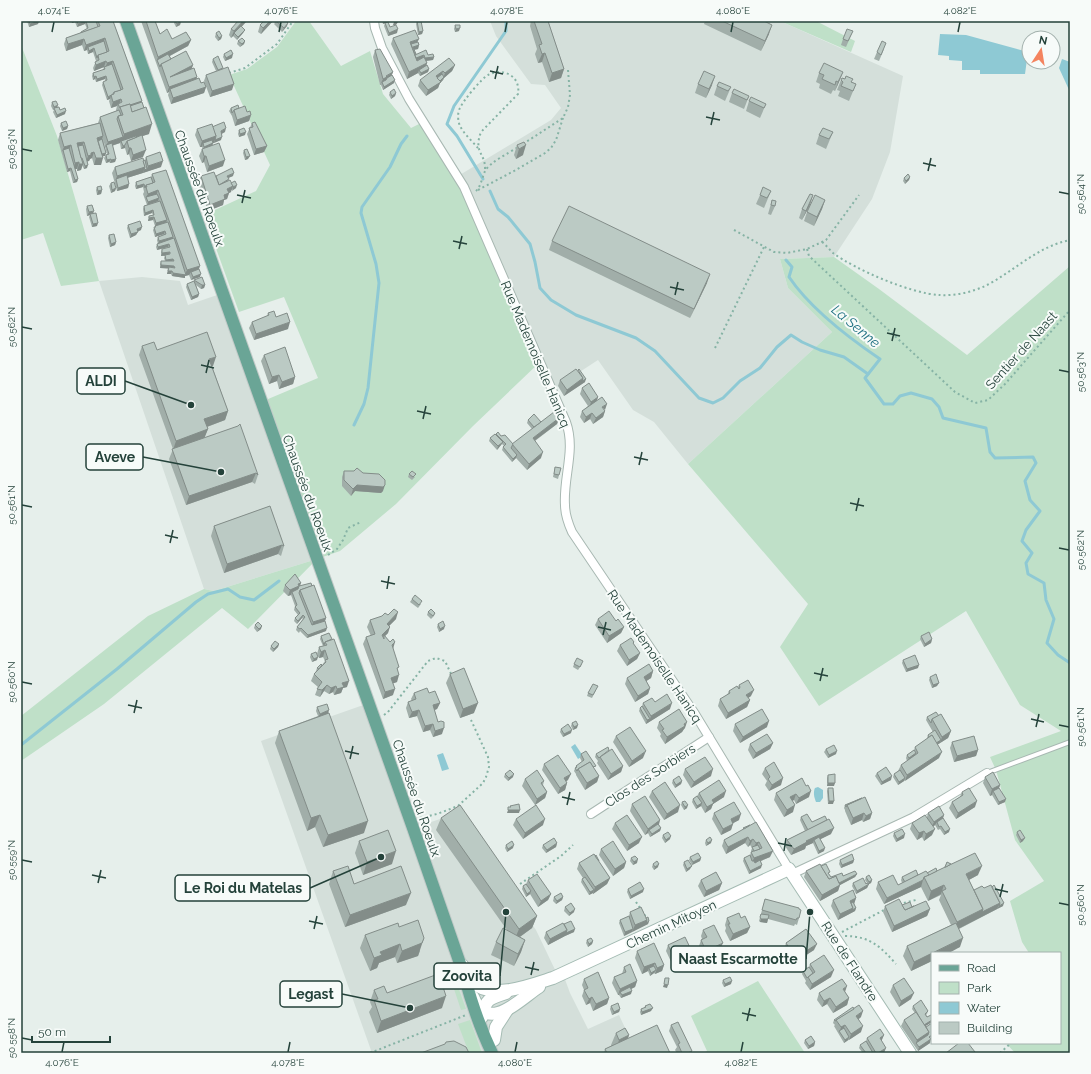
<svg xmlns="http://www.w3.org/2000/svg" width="1091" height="1074" viewBox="0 0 1091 1074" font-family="Raleway,sans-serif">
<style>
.built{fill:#d4dfda}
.green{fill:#bfe0c8}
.water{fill:#8ec9d4}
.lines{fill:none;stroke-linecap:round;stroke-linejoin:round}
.stream{stroke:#8ec9d4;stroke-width:3}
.lane-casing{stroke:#a8b8b2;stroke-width:6}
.street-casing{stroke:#a8b8b2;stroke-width:10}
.secondary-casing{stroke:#a4bbb3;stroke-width:14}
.primary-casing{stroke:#c2cac8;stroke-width:14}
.path{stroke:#86b3a5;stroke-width:2;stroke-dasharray:2 3;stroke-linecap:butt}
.lane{stroke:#fff;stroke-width:4}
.street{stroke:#fff;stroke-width:8}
.secondary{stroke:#fff;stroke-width:12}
.primary{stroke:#6aa596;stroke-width:12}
.wall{fill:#a1aea9}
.shaded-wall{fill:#838d89}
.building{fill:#bbcac4;stroke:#838d89}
.ticks{fill:none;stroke:#24423a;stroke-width:1.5}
.labels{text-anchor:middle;stroke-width:4;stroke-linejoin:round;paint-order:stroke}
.street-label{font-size:13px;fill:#24423a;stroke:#f7fbf9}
.water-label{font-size:14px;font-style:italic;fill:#1c6f80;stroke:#f7fbf9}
.leader{fill:none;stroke:#24423a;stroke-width:1.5}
.callout-dot{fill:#24423a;stroke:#f7fbf9;stroke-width:1.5}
.callout{fill:#f7fbf9;stroke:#24423a;stroke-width:1.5}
.callout-label{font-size:14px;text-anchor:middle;font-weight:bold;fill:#24423a}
.neatline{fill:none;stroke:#24423a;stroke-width:1.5}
.ticks-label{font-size:10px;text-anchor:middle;fill:#24423a}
</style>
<rect width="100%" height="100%" fill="#e6efeb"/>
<g class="built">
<path d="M490 21H780L903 76 890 152 872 199 834 257 780 259 788 288 832 332 688 464 654 422 633 410 598 360 552 390 458 176 551 120 561 108 545 85 531 84 496 36Z"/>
<path d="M142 277 180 281 188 305 223 293 317 559 214 591 204 589 99 281Z"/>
<path d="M369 703 413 828 455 814 536 930 558 976 563 974 570 993 588 1029 619 1015 633 1045 664 1053H372L261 741Z"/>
</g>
<g class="green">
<path d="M296 21H309L341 66 370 51 383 94 411 128 423 122 458 176 540 362 473 426 396 504 340 551 317 559 248 629 222 608 104 704 21 761V716L148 616 204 589 214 591 317 559 261 402 318 378 284 297 239 312 204 215 256 191 270 165 229 75 247 69 277 47Z"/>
<path d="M780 21H816L855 41 851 52Z"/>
<path d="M21 45 57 136 99 281 61 286 43 233 21 240Z"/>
<path d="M834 257 879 289 967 355 1070 266V1053H1015L1006 1043H1060V953H1029L1022 942 1010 901 1044 881 1015 840 996 770 990 757 1061 731 1020 705 966 611 819 706 780 647 808 604 688 464 832 332 788 288 780 259Z"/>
<path d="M452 970 466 1009 461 1010 448 971Z"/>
<path d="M758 981 805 1053H703L707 1051 691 1016Z"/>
<path d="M470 1020 482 1053H469L458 1024Z"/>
</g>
<g class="water">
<path d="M940 34 966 35 1028 52 1025 74H980V70H962V61L949 60V56L938 55Z"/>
<path d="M1062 59 1070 62V92L1059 68Z"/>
<path d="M575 744 583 756 578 759 571 747Z"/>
<path d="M443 753 449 769 442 771 437 755Z"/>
<path d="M818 787 823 790V798L820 802H816C814 797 813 792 815 788Z"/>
</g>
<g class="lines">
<g class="stream">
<path d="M483 179 457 136 447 124 454 106 506 31V21"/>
<path d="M490 191 498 209 508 217 530 244 535 262 540 288 551 300 576 315 636 338 655 351 699 398 713 403 723 398 740 381 760 368 777 347 791 335 802 342 820 350 844 357 868 374"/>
<path d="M786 260 792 267 789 277C810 308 849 338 880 359L865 378 884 404H893L900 396 911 393 932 399 939 407 943 418 986 428 990 452 995 458 1033 457 1036 463 1025 481 1030 500 1040 511 1026 530 1022 541 1032 553 1026 563 1028 574 1044 583 1046 600 1054 619 1047 643 1058 655 1070 663"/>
<path d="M354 425 364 404 368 388 379 283 376 264 361 213 362 207 390 167 401 144 407 136"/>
<path d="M21 745 117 669 196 602 208 594 228 589 240 597 254 600 279 581"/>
</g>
<g class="lane-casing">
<path id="lane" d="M987 773 1070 742"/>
</g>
<g class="street-casing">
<g id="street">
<path d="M374 21 375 28 382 48 409 99 464 187 566 422C576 450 563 477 565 505 565 515 568 523 572 532L695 714 789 869"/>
<path d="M591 814 709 737"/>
<path d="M792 874 914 817 987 773"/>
</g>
</g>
<g class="secondary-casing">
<g id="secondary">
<path d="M462 965C466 970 470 978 474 983 491 1001 534 984 553 978L789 869 910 1053"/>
<path d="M473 997C488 1034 519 1000 539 987"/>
<path d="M482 1017C485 999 490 998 506 993"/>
<path d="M494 1040 496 1027 507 1010"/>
</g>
</g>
<g class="primary-casing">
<path id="primary" d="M126 21 413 828 464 975C471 1001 480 1028 492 1053"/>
</g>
<g class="path">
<path d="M229 73 245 68 277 44 293 21"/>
<path d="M523 144 563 118 568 107 570 95 568 70"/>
<path d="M478 148C472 141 464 134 460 126 458 122 457 113 460 108 463 101 481 79 488 75 503 67 521 76 518 94L481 132C473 153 486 153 485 170"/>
<path d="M478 190 514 171 545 153 551 148 556 140 563 118"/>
<path d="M476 191C481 186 482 178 485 171 490 162 509 153 518 147"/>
<path d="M734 230 774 252 787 253 807 249 826 240 859 195"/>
<path d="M822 242C826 245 829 249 833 253 856 270 912 294 940 295 955 296 972 292 985 286 1015 271 1036 247 1070 240"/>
<path d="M807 249 809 256 955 392 975 403 988 400 1005 384 1070 310"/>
<path d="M715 348 764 247"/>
<path d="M328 555 337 549 343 540 348 528 361 522"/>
<path d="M384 715 388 712 428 661 436 658 445 661 452 676"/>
<path d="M420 818 437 814 458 806 483 783 486 777 489 767 488 757 471 720"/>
<path d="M520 884 561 856 573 845"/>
<path d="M636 902 648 920"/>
<path d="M899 904 916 900"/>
<path d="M842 932 884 910"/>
<path d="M845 936C870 936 881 947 896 964"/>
<path d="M370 1053 466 1015"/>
<path d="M1000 1053 1011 1043"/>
</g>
<use href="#lane" class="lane"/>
<use href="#street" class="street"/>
<use href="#secondary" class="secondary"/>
<use href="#primary" class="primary"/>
</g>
<g class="wall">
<path d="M27 21H39L38 24 29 27Z"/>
<path d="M71 21H113L142 101 141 103 149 134 142 136 143 157 131 161 129 154 127 155 125 148 121 149 120 143 112 146 116 159 115 162 110 163 109 162 106 163 104 158 106 155 107 154 103 139 106 153 105 156H102L101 165H94L92 158 90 159 89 161H87V168L84 169 82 165 81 170 77 171V169H75L78 179 77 182 73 183 70 171 67 172 58 140 60 133 98 123 100 117 116 111V110L117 106 111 108 109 101 110 99 107 100 102 85 103 82 105 81V79L96 82 95 79 93 80 92 76 93 73 103 70 104 67 94 71 93 68 96 61 93 52 88 54 87 50 84 51 82 45 66 51 64 44 66 38 80 33 81 32 87 29 85 24 77 27 75 22 72 23Z"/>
<path d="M141 21H155L160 34 172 39 191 40 188 46 170 56 171 59 193 65 191 69 197 78 206 87 204 93 171 104 168 95 169 92 167 93Z"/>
<path d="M174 21H181L180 25 176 27 174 23Z"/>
<path d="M264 21H288L287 22V26L282 32 274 24 275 23 273 21 261 34 258 32 260 25Z"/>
<path d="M382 21H387L386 23 397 33 388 36 384 26 385 23 383 24Z"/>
<path d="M417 21 423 31 422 34 418 35 416 24Z"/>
<path d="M531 21H548L564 69 561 78 549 82 542 62 538 63 535 54 537 49 530 26Z"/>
<path d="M705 21H764L769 34 761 51 704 24Z"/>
<path d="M455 25 459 31 455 32 454 29Z"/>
<path d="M241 27 245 30 243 33 237 40 233 36 234 35 231 38 229 35 231 29Z"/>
<path d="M853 31 846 47 841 45 843 39Z"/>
<path d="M216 33 222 36 221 39 218 41 215 37Z"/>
<path d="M393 38 418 42 419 45 418 49 414 50 416 54V55H428L434 57 433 60 426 61 427 63 426 66 429 69 428 72 420 76 418 73 407 79 391 44Z"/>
<path d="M238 41H245L244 44 240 47 237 44Z"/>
<path d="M884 49 879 61 874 59 877 52Z"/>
<path d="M375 50 393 72 392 75 394 83 383 90 381 85H380L373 57Z"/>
<path d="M224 54 232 58 225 61 223 57Z"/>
<path d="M213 59 223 69 232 90 210 97 204 81 206 75 216 71 212 62Z"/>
<path d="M455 65 452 71 444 78 443 80 440 83 438 88 426 96 418 86 420 80Z"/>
<path d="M843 72 835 91 833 90 831 94 819 88 820 84 816 82 819 73Z"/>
<path d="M841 80 852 82 856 84 849 101 838 96 840 91 837 90Z"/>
<path d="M698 84 712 85 706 98 695 93Z"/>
<path d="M717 86 731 87 725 101 714 95Z"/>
<path d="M390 92 396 93 395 96 391 99 389 95Z"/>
<path d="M732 93 749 96 744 109 729 102Z"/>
<path d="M749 101 766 104 760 118 746 111Z"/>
<path d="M52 102 60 110 65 114 56 118 53 112 54 110H53L51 106Z"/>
<path d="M231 108H239L251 115 249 121 235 126 232 116 229 111Z"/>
<path d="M61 123 68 126 67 129 62 131 60 126Z"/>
<path d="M252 123 267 146 264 152 254 155 247 134Z"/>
<path d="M212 127 225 132 221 133V140L213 143 212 146 223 166 207 172 204 162 202 163 199 156 202 149H203L202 147H200L195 135 197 129Z"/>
<path d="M239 130 245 135 239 137 238 134Z"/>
<path d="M833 132 826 149 816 144 819 135Z"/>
<path d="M517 145 523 155 516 159 514 155Z"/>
<path d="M244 150 248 159 245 160 243 153Z"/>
<path d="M146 157 161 167 127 178 129 184 128 188 117 191 112 173 115 167 145 160Z"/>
<path d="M152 174 199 269 200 277 191 280 189 275 185 276V278L172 276 171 274H167L168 268H160V264L161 261H165L164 258 165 256H161V252L162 249 168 248V247L157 250 156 247 157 244H158L157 240 158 237 164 234 155 237 153 230 155 226 153 220 148 221V220L149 216 153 215 152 213 144 216 143 209 144 206 147 205 143 194 144 192 143 187 136 189 135 186 136 182 151 177Z"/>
<path d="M201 176H233L228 178V181L231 183 236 188 231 190V192L229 193 227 199 224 200 223 205 208 211 198 183Z"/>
<path d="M910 177 909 180 905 184 903 181 904 178Z"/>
<path d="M111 183 116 188 115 191 111 193 109 186Z"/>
<path d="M97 187 102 190 101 194 97 195 96 190Z"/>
<path d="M771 191 764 208 756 204 760 195Z"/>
<path d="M772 200 775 206 771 215 768 214Z"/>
<path d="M825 200 822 209 814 226 804 221 807 212Z"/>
<path d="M810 205 802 220 799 218 802 209Z"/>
<path d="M87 206 93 213 97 226 92 227 89 217 90 215 87 216 86 209Z"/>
<path d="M128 225 141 230 137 232 136 235 130 238 127 228Z"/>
<path d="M109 235 116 242 115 245 110 247 108 238Z"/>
<path d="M552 241 707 283 690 318 549 250Z"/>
<path d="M194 280 205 285 204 288 201 289 196 285 199 294 198 297 191 300 186 287 187 284 194 281Z"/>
<path d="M268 313 276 317 288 329 254 340 249 328 252 322 267 316Z"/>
<path d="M142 346 213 366H212L228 411 225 420 207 427 208 429 204 438 258 475 255 484 252 482 186 505 169 459 173 449 139 355Z"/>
<path d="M264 355 295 377 293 384 279 389 277 381 269 384 261 361Z"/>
<path d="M560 380 585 382 564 396 558 386Z"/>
<path d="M582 388 598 397 597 400 605 411 603 417 593 424 590 419 584 423 580 417 582 411 588 406 580 394Z"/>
<path d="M559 418 557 424 535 441 541 458 527 470 516 458 512 462 502 450 503 447 504 446 502 444 501 445 497 450 489 441 490 438 496 435V434L513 444 532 429 527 423 528 420 541 422Z"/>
<path d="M555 467 559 475 558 479 553 477Z"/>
<path d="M344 471 363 473 383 491 381 493 355 491 351 496 342 486V477Z"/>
<path d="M409 474 415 477 412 480 408 477Z"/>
<path d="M270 506 284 546 281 556 278 554 224 573 211 536 214 526Z"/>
<path d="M285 585 300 586 326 618 325 621 326 631 307 638 300 631 299 633 296 630 297 627 303 619 302 618 297 624 294 621 295 618 298 615 294 610 295 606 291 595 288 596 283 591Z"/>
<path d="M412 599 421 604 418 608 410 602Z"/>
<path d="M428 612 435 613 434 616 431 619 427 615Z"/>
<path d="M388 615 396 619 389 626 388 633 385 636 393 649 398 670 397 682 393 683V695L383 699 363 644 366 637 371 636 367 627 370 620Z"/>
<path d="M598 619 624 627 621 633 607 643 595 625Z"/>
<path d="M438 624 444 629 439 632 437 627Z"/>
<path d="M255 625 261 629 257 632 254 628Z"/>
<path d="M329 633 347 687 343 688 341 693 334 695 333 692 329 694 324 691 320 697 315 695 318 687 311 681 314 674 316 671 317 668 322 665 325 661 323 657 319 658 317 654 319 647 323 646 320 639 321 636Z"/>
<path d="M921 636 932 639 931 643 924 647 920 639Z"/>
<path d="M634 642 633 644 640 653 637 659 627 666 617 651 620 645Z"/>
<path d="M279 644 278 647 273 652 270 649 271 646Z"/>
<path d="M311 654 317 660 312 662 310 657Z"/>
<path d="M903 660 918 668 906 672 902 663Z"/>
<path d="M574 664H582L578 670 573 667Z"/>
<path d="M653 671 651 678 646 681 650 688 648 694 635 702 625 684 627 678Z"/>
<path d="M450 674 474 713 460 718 446 683Z"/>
<path d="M930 677 937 686 932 688 929 680Z"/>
<path d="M739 685 751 696 748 698 750 700 747 707 726 719 718 706 720 699 727 695 729 691 738 687Z"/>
<path d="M596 690 592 698 587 696 588 693Z"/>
<path d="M414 693H429L440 703 437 709 434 710 442 734 433 737 430 730 423 732 417 716 409 718 406 708 408 702 412 701 411 699Z"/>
<path d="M655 702 670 709 646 724 639 711 640 708 642 706 643 703Z"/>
<path d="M317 707 329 713 364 833 323 847 315 827 307 831 275 743 279 731 318 716 316 711Z"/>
<path d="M939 716 951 731 948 738 937 745 939 758 898 785 893 777 894 774 898 771 901 765 907 761 906 758 907 755 914 750 915 747 927 739V738L928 735 933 732 926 720 927 717Z"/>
<path d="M659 722 685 728 684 729 682 732 665 744 660 736 661 734 657 728Z"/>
<path d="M572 723 577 728 573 730 571 726Z"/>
<path d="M735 724 767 727 740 743 733 731Z"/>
<path d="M561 729 571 733 563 737 560 732Z"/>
<path d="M616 736 643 758 629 767 613 742Z"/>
<path d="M952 742 978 750 976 756 954 762 950 748Z"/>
<path d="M773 743 770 749 753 759 748 750 750 744Z"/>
<path d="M826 749 836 754 828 758 824 752Z"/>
<path d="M581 754 594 769 599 776 597 782 585 790 576 775V774L574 771 576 766 582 762 580 758Z"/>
<path d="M596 754 623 766 621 772 608 780 597 763 598 761 595 757Z"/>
<path d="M544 764 568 780 566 781 567 783 565 790 558 794 542 770Z"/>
<path d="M765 768 781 785 769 791 765 785 767 781 762 774Z"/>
<path d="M685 769 711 776 691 788 683 775Z"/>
<path d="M877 773 891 780 881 785 875 776Z"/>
<path d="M505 774 513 777 508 781 504 777Z"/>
<path d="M828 775 834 786H827V778Z"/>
<path d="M985 777 1000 785 999 788 1005 802 998 805 992 795 990 796 983 783Z"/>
<path d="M802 778 809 797 796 804 794 800 792 801 793 812 784 817 774 800 776 793Z"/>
<path d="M525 779 544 781 543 785 547 792 545 798 535 805 522 786Z"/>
<path d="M673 780 682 781 681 784 675 788 672 783Z"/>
<path d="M828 788 833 804H828L827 791Z"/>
<path d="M652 791 678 812 664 820 649 797Z"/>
<path d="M962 792 975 807 956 819 949 808 952 802 960 797Z"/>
<path d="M699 793 724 797 713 804 711 809 705 813 701 806 696 809 692 802 693 799 697 796Z"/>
<path d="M862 798 872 813 870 819 863 822 862 820 851 825 845 811V810L844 808 845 805Z"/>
<path d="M682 802 687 808 684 810 681 805Z"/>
<path d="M632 804 660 820 659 825 661 828 660 831 650 837 648 833 645 835 630 811Z"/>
<path d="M714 813 739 820 733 823 731 830 721 835 712 819Z"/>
<path d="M928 813 944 815 943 818 949 832 944 835 940 829 938 830 935 825 933 827 932 835 924 841 922 837 917 840 910 829 912 823 927 817Z"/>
<path d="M801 817 831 834 820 839 824 851 818 854 813 843 806 846 805 849 791 855 785 846 787 840 805 831 800 820Z"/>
<path d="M441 818 537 916 532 928 520 937 525 940 521 952 514 966 491 955 496 942 507 930 436 830Z"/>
<path d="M516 819 543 825 523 839 513 825Z"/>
<path d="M615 823 639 843 627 851 612 829Z"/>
<path d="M750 825 770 857 761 861V868L749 874 743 861 744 858 750 855 751 852H752L751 851 752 848 750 845 748 847 745 843 726 854 722 846 724 840 743 830V828Z"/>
<path d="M1017 832 1023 841 1020 843 1016 835Z"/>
<path d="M894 833 904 838 896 842 893 836Z"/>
<path d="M663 835 670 839 665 843 662 838Z"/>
<path d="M706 840 711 843 706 846 705 843Z"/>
<path d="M359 841 392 864 363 875 355 853Z"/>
<path d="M557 843 556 847 546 853 542 848 543 845Z"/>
<path d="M506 845 513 848 507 852 505 848Z"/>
<path d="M601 849 626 862 624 868 613 876 599 855Z"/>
<path d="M690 857 701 858 700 861 692 865 689 860Z"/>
<path d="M631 858 637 863 633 865 630 861Z"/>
<path d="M840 860H854L853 863 841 868 839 864Z"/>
<path d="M599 862 610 878 607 884 593 894V893L589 895 581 882 582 879 583 878 577 869 579 863Z"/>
<path d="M684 862 690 869 686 872 683 865Z"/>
<path d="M947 862 978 875 969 880 974 890 984 888 1003 906 959 929 960 947 932 953V961L911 971 903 956 907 946 951 925 939 900 941 895 928 901 921 887 884 904 876 889 878 882 898 885 902 883 901 880 902 877 937 871 944 868Z"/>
<path d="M653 864 658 867 654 870 652 867Z"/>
<path d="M821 866 829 874 831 877 857 874 855 877 840 885 838 891 820 901 804 877 806 871Z"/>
<path d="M333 871 354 884 406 905 345 927 329 884Z"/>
<path d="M866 877 872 880 871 883 869 884 867 888 856 894 852 886 853 883 866 884 867 883 865 880Z"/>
<path d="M528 880 551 894 548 900 538 907 530 894 526 897 522 889 523 886 526 884Z"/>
<path d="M701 880 722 883 719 890 704 897 698 886Z"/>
<path d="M628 889 643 892 630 899 627 892Z"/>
<path d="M554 897H563L562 900 556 904 553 901Z"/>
<path d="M856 898 854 904 856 908 855 911 838 920 831 906 833 900Z"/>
<path d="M765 899 799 909V918L797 925 795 924 794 926 768 919 767 923 760 922 759 921Z"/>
<path d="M902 905 930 909 927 916 892 932 883 912 885 906Z"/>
<path d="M565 907 574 912 569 916 564 911Z"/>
<path d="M630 912 646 918 649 921 648 924 624 936 619 923 620 920 629 916Z"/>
<path d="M727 918H741L750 927 747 933 730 941 725 931 726 928 725 925Z"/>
<path d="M399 927 420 951 418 956 397 963 395 957 379 963 377 968 370 971 360 948 365 935Z"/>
<path d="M806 929 814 950 800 959 796 952 789 957 784 950 786 943Z"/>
<path d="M703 930 720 949 704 957 699 946 701 940 702 939 701 936Z"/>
<path d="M546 932H574L565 936 548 945 544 938Z"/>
<path d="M587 940 593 941 592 944 588 947 586 943Z"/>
<path d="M668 945 693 954 692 958V965L677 972 675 967 674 968 666 951Z"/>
<path d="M637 951 664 965 662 971 655 974 654 973 650 976 648 971 642 974 635 958Z"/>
<path d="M769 952 775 954 772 964 770 963 769 965 765 964Z"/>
<path d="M810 964 831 977 810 990 805 983 806 981 802 974 803 971 809 967Z"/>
<path d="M624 967 637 981 635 987 631 989V994L621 998 619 995H618L612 983 614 977 622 974Z"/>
<path d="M584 979 609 998 607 1004 593 1011 590 1003 586 1005 582 996 584 990 582 985Z"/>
<path d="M723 980 731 984 724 987 722 983Z"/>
<path d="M893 985 911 999 899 1007 890 992Z"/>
<path d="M443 986 442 1008 377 1033 369 1012 372 1007 370 1002 374 990 387 993Z"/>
<path d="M845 992 849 998 847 1005 833 1013 827 1004 822 1007 817 1000 819 993Z"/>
<path d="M611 1006 620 1009 619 1012 612 1015 610 1009Z"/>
<path d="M645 1006 651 1011 641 1015 640 1012 641 1009 644 1008Z"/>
<path d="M913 1006 928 1011 927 1014 926 1015 932 1022 925 1026 926 1027 932 1023V1037L930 1038V1043L918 1051 901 1026 904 1020 915 1013 912 1009Z"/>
<path d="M861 1017 859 1019 861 1032 844 1043 834 1026 835 1025 833 1023 834 1020Z"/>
<path d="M671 1025 692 1051 691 1053H677L675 1050 677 1047 669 1031Z"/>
<path d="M616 1033 629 1035 628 1038 670 1053H604L605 1049 611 1046V1045Z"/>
<path d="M884 1035 881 1041 884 1053H860L862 1052 859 1048 860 1045 866 1041 867 1038Z"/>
<path d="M805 1040 815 1042 814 1046 808 1049 804 1043Z"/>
</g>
<g class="shaded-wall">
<path d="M39 21 38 24 29 27 30 24Z"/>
<path d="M72 21H75V22L72 23Z"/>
<path d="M86 21 85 24 77 27 78 24Z"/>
<path d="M181 21 180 25 176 27 177 24Z"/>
<path d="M243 21H247L235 34 234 33V35L231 38 234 31Z"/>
<path d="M270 21H273L261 34 263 28Z"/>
<path d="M384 21H387L386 23 383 24Z"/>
<path d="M394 22H398L396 25H393Z"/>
<path d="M288 23 287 26 282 32 284 28Z"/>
<path d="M772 25 769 34 761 51 765 41Z"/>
<path d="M460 28 459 31 455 32 456 29Z"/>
<path d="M398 29 397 33 388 36 389 33Z"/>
<path d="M245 30 243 33 237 40 238 37Z"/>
<path d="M423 31 422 34 418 35 419 32Z"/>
<path d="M222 36 221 39 218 41 219 38Z"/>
<path d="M105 38 103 44 88 47 87 50 84 51 86 45Z"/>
<path d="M84 39 82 45 66 51 68 44Z"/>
<path d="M419 39 416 45 410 47V42Z"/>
<path d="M191 40 188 46 158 62 157 60 158 57Z"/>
<path d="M245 41 244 44 240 47 242 44Z"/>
<path d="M419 45 418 49 412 50 413 47Z"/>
<path d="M94 48 93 52 88 54 89 51Z"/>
<path d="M545 53 542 62 538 63 542 54Z"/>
<path d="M233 54 232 58 225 61 226 58Z"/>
<path d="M424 55 423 58 415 61 416 58Z"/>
<path d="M434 57 433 60 424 61 425 58Z"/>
<path d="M106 61 104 67 94 71 96 65Z"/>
<path d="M113 61 111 67 105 69 107 63Z"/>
<path d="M427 63 425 69 419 70 418 73 407 79 409 72Z"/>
<path d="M193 65 191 71 167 83 170 77Z"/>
<path d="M455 65 452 71 444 78 443 80 440 83 438 88 426 96 428 90 443 79 445 73Z"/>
<path d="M429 69 428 72 420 76 421 73Z"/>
<path d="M564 69 561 78 549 82 552 73Z"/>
<path d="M443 71 441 77 434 83 436 76Z"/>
<path d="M393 72 390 78 385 83 382 82 380 85 383 79Z"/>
<path d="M843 72 839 82 835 91 838 82Z"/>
<path d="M96 76 95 79 93 80 94 77Z"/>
<path d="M106 76 105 79 96 82 97 79Z"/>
<path d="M715 76 712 85 706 98 709 89Z"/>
<path d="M197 77 195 83 170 89 169 92 167 93 169 87Z"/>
<path d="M395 80 394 83 383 90 384 87Z"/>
<path d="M234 84 232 90 210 97 212 91Z"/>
<path d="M206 87 204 93 171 104 173 98Z"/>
<path d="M396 93 395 96 391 99 392 96Z"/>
<path d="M111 96 110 99 107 100 108 97Z"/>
<path d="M121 99 119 105 118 104 117 106 111 108 113 102Z"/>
<path d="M142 101 140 107 121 108Z"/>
<path d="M58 105 57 108H54L53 110 54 107Z"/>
<path d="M66 111 65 114 56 118 57 115Z"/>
<path d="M251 115 249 121 235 126 237 120Z"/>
<path d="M152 124 149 134 121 143V141L120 143 107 147 106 145 105 148 108 142 123 137 124 134Z"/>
<path d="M68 126 67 129 62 131 63 128Z"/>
<path d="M226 128 225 132 220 135 221 131Z"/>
<path d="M246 132 245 135 239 137 240 134Z"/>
<path d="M103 136 101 142 96 144 97 138Z"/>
<path d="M216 136 214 143 204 146 203 143 202 147H200L202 141Z"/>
<path d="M222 137 221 140 214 143 215 140Z"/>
<path d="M84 142 81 148 77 149V143Z"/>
<path d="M213 143 212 147 203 150 204 147Z"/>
<path d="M71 145 68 152 63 150 61 153 64 147Z"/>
<path d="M125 145V148L121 149 123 146Z"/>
<path d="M526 145 523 155 516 159 519 149Z"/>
<path d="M267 146 264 152 254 155 256 149Z"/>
<path d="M129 148H131L129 154 127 155Z"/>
<path d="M146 150 143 157 131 161 133 155Z"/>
<path d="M94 152 92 158 90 159 89 161 86 162 88 156 91 153Z"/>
<path d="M106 153 105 156 98 157 100 154Z"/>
<path d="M204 156H206L204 162 202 163Z"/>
<path d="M250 156 248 159 245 160 246 157Z"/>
<path d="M96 158H103L101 165H94Z"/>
<path d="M111 159 109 162 106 163 107 160Z"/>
<path d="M116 159 115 162 110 163 111 160Z"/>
<path d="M225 160 223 166 207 172 209 166Z"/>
<path d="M163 161 161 167 143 173 144 170 147 169 148 166Z"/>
<path d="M79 162 77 169H73L75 163Z"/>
<path d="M79 164H83L81 170 77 171Z"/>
<path d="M88 165 87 168 84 169 85 166Z"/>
<path d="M145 167 143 173 117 181 116 179 115 182 117 176Z"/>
<path d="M71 168 70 171 67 172 68 169Z"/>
<path d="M234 173 233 176 226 179 227 176Z"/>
<path d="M910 177 909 180 905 184 906 181Z"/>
<path d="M78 179 77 182 73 183 75 180Z"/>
<path d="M129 184 128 188 117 191 118 188Z"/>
<path d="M144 184 143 187 136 189 137 186Z"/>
<path d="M237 185 236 188 232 191 233 187Z"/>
<path d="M233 186 231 192 229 193 227 199 224 200 223 205 208 211 210 205 227 189Z"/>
<path d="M116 188 115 191 111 193 112 190Z"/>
<path d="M102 190 101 194 97 195 98 191Z"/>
<path d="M158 190 156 197H146L148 194Z"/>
<path d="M813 195 810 205 802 220 806 211Z"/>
<path d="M159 198 158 201 147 205 148 202Z"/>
<path d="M825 200 822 209 814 226 817 217Z"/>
<path d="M153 210 152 213 144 216 145 213Z"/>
<path d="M94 211 93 214H90V215L87 216 89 212Z"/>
<path d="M154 217 153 220 148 221 149 218Z"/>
<path d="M167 220 166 223 155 226 156 223Z"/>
<path d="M98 223 97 226 92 227 93 224Z"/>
<path d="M142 227 141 230 136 232 137 229Z"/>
<path d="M165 231 164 234 155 237 156 234Z"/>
<path d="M138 232 136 235 130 238 131 234Z"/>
<path d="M173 237 172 240 158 244 159 241Z"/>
<path d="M116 242 115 245 110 247 111 244Z"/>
<path d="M169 244 168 247 157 250 158 247Z"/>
<path d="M170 252 168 255 161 256 162 253Z"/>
<path d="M173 259 172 262 165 263 166 260Z"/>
<path d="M161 265 174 266 173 269 160 268Z"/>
<path d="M200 266 198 272H191L189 275 185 276V278L172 276 173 273 185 274 187 270Z"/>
<path d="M168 271H172L171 274H167Z"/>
<path d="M201 274 200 277 191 280 193 277Z"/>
<path d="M710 274 707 283 690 318 694 309Z"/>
<path d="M202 285H205L204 288 201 289Z"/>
<path d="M199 294 198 297 191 300 192 297Z"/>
<path d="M290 322 288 329 254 340 256 334Z"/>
<path d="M216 357 213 366 206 368 209 359Z"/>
<path d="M279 375 277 381 269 384 272 377Z"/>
<path d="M295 377 293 384 279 389 282 382Z"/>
<path d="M583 378 586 379 585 382 564 396 567 390Z"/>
<path d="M598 397 596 403 589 408 591 402Z"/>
<path d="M607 404 605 410 602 407Z"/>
<path d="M228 411 225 420 201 429 204 419Z"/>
<path d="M605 411 603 417 593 424 596 418Z"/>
<path d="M592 413 590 419 584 423 586 417Z"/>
<path d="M559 418 557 424 530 444 533 438Z"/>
<path d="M208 429 204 439 173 450 176 441Z"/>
<path d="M503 442 501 445 497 450 498 446Z"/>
<path d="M543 452 541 458 527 470 529 464Z"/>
<path d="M517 455 516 458 512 462 513 459Z"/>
<path d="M256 473 252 482 186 505 189 496Z"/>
<path d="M357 485H385L383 491 381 493 355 491 351 496 353 489Z"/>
<path d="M282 545 278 554 224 573 227 564Z"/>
<path d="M301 583 299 589 292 592 291 595 288 596 290 590 298 584Z"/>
<path d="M398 612 396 619 385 630 387 624Z"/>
<path d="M303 615 302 618 297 624 298 621Z"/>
<path d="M326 618 324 624 311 629 313 622Z"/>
<path d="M262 626 261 629 257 632 259 629Z"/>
<path d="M445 626 444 629 439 632 440 629Z"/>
<path d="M390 627 388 633 384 637V635L382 639V635Z"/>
<path d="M624 627 621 633 607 643 609 636Z"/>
<path d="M327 628 326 631 307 638 308 635Z"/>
<path d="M932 639 931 643 924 647 925 644Z"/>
<path d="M395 642 393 649 392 645Z"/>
<path d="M279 644 278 647 273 652 274 649Z"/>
<path d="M325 650 323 657 319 658 321 652Z"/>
<path d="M640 653 637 659 627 666 629 660Z"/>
<path d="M318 657 317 660 312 662 314 659Z"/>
<path d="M919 665 918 668 906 672 907 669Z"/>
<path d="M653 671 651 678 642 684 644 677Z"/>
<path d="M399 675 397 682 389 685 391 678Z"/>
<path d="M349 681 347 687 343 688 341 693 334 695 337 689 342 683Z"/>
<path d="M939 683 937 686 932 688 933 685Z"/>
<path d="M327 685 324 691 320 697 322 690Z"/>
<path d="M336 686 333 692 329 694 331 688Z"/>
<path d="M650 688 648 694 635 702 638 696Z"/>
<path d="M395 689 393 695 383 699 385 692Z"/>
<path d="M754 690 751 696 744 701 746 695Z"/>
<path d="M750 700 747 707 726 719 728 713Z"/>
<path d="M440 703 437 709 430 712 433 705Z"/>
<path d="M478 703 474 713 460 718 463 709Z"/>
<path d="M672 703 670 709 646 724 647 720 650 719 651 716Z"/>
<path d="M329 710 328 714 318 717 320 714Z"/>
<path d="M419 710 417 716 409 718 412 712Z"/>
<path d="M769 721 767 727 740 743 743 737Z"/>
<path d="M687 722 685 728 684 729 682 732 665 744 667 737Z"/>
<path d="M433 724 430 730 423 732 425 726Z"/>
<path d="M578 725 577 728 573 730 574 727Z"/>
<path d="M444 728 442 734 433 737 435 731Z"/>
<path d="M572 730 571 733 563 737 564 734Z"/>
<path d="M951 731 948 738 940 743 942 737Z"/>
<path d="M941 740 940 743 935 746 936 743Z"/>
<path d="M773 743 770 749 753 759 756 753Z"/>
<path d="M978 750 976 756 954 762 957 756Z"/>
<path d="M646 751 643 758 629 767 632 761Z"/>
<path d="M837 751 836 754 828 758 829 755Z"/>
<path d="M942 752 939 758 905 781 907 775Z"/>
<path d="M916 753 915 757 907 761 909 758Z"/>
<path d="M623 766 621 772 608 780 611 774Z"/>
<path d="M713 769 711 776 691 788 694 782Z"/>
<path d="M514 774 513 777 508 781 509 778Z"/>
<path d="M571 774 568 780 562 784 564 778Z"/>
<path d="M599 776 597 782 585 790 587 783Z"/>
<path d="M892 776 891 780 881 785 882 782Z"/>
<path d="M783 778 781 785 769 791 772 785Z"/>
<path d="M905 778 904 781 898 785 899 782Z"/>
<path d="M682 781 681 784 675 788 676 785Z"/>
<path d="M567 783 565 790 558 794 560 788Z"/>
<path d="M828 783H835L834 786H827Z"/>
<path d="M1000 785 998 791H993L992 795 990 796 992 789Z"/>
<path d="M726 791 724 797 713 804 711 809 705 813 707 807 712 800Z"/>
<path d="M811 791 809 797 796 804 799 798Z"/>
<path d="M547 792 545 798 535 805 537 799Z"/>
<path d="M796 794 794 800 788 803 790 797Z"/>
<path d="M1006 799 1005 802 998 805 999 802Z"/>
<path d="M829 801H834L833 804H828Z"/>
<path d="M977 801 975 807 956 819 958 813Z"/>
<path d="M702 803 701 806 696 809 697 806Z"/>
<path d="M680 805 678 812 664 820 667 814Z"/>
<path d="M688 805 687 808 684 810 685 807Z"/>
<path d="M795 805 793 812 784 817 787 810Z"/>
<path d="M508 810H520L519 813H507Z"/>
<path d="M864 813 862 820 851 825 853 818Z"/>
<path d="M872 813 870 819 863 822 866 816Z"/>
<path d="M741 814 739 820 728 826 731 819Z"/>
<path d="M320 815 315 827 307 831 311 818Z"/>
<path d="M944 815 942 821 937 822 935 825 931 828 934 822Z"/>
<path d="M545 819 543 825 523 839 525 833Z"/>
<path d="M660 820 658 826 649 830 648 833 645 835 648 829Z"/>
<path d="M368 821 364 833 323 847 328 835Z"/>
<path d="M733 824 731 830 721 835 723 829Z"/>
<path d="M661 828 660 831 650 837 652 834Z"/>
<path d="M834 828 831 834 815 842 814 840 813 843 806 846 805 849 791 855 794 849 806 841Z"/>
<path d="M935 829 932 835 924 841 926 834Z"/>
<path d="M950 829 949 832 944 835 945 832Z"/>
<path d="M924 831 922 837 917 840 919 833Z"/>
<path d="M905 834 904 838 896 842 897 839Z"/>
<path d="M671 836 670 839 665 843 666 840Z"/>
<path d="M642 837 639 843 627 851 629 845Z"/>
<path d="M748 837 745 843 726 854 728 847Z"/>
<path d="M1025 838 1023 841 1020 843 1021 840Z"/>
<path d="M753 839 750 845 748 847 750 841Z"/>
<path d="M712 840 711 843 706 846 708 843Z"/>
<path d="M759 842 756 848 753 850 756 843Z"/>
<path d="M557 843 556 847 546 853 547 850Z"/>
<path d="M514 845 513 848 507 852 508 849Z"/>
<path d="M825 848 824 851 818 854 819 851Z"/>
<path d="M396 851 392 864 363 875 367 862Z"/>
<path d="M773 851 770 857 751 865 754 858Z"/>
<path d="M701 858 700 861 692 865 693 862Z"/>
<path d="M638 859 637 863 633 865 634 862Z"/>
<path d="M854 860 853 863 841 868 842 865Z"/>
<path d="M626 862 624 868 613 876 615 869Z"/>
<path d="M659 864 658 867 654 870 655 867Z"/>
<path d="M762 865 761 868 749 874 750 871Z"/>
<path d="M692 866 690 869 686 872 687 869Z"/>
<path d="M982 866 978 875 963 883 966 874Z"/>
<path d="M857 874 855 877 840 885 838 891 820 901 822 895 837 884Z"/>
<path d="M610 878 607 884 593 894 595 887Z"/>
<path d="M872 880 871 883 869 884 867 888 856 894 857 891 868 885 869 882Z"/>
<path d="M923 880 921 887 884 904 887 898Z"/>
<path d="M722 883 719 890 704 897 706 891Z"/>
<path d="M944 885 941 894 928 901 931 891Z"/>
<path d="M644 889 643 892 630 899 631 896Z"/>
<path d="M594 890 593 893 589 895 590 892Z"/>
<path d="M531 891 530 894 526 897 527 894Z"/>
<path d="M411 893 406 905 345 927 350 915Z"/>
<path d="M551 894 548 900 538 907 541 901Z"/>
<path d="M563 897 562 900 556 904 557 901Z"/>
<path d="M856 898 854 904 848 907 850 901Z"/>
<path d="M1000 903 997 909 954 931 957 922 983 909Z"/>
<path d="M1004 903 1003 906 997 909 999 906Z"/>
<path d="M853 908H856L855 911 838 920 840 914Z"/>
<path d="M575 909 574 912 569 916 570 913Z"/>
<path d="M930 909 927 916 892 932 894 926Z"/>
<path d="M537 916 532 928 514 941 519 929Z"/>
<path d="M761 919H768L767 923 760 922Z"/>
<path d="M647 920 649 921 648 924 632 932 635 925Z"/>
<path d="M750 927 747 933 730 941 733 934Z"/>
<path d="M575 929 574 932 565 936 548 945 550 939 567 930Z"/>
<path d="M633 929 632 932 624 936 625 932Z"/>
<path d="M424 938 418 956 397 963 402 951Z"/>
<path d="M963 938 960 947 949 953H933Z"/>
<path d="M525 940 521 952 514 966 518 954Z"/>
<path d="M593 941 592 944 588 947 589 944Z"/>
<path d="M723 943 720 949 704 957 706 951Z"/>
<path d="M400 944 395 957 379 963 377 968 370 971 374 958 380 952Z"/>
<path d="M817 944 814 950 800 959 803 953Z"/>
<path d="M798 946 796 952 789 957 791 951Z"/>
<path d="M932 953V961L911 971 914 962Z"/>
<path d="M693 954 691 960 676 964 675 967 674 968 676 962Z"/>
<path d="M694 962 692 965 677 972 679 969Z"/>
<path d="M655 963 652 969 649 968 648 971 642 974 644 967Z"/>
<path d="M664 965 662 971 655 974 657 968Z"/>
<path d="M656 970 654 973 650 976 651 973Z"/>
<path d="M834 970 831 977 810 990 812 984Z"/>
<path d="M637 981 635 987 621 994 620 992 619 995H618L620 989Z"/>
<path d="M732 981 731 984 724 987 725 984Z"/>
<path d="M664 984 668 985 667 988 663 987Z"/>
<path d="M847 986 845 992 843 989Z"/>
<path d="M632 991 631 994 621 998 622 995Z"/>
<path d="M914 993 911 999 899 1007 901 1001Z"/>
<path d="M446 996 442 1008 377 1033 381 1021Z"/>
<path d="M592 997 590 1003 586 1005 589 999Z"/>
<path d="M609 998 607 1004 593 1011 596 1004Z"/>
<path d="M830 998 827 1004 822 1007 824 1001Z"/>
<path d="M849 998 847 1005 833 1013 836 1007Z"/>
<path d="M653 1008 651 1011 641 1015 642 1012Z"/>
<path d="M620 1009 619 1012 612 1015 614 1012Z"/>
<path d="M863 1011 861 1017 854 1022 856 1016Z"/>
<path d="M932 1020V1022L921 1029 922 1026Z"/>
<path d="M845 1025 843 1031H840L841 1027Z"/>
<path d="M863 1026 861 1032 849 1040 851 1034Z"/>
<path d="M929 1032 927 1038 916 1043 917 1040Z"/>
<path d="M629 1035 624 1048 615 1052 619 1040Z"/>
<path d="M884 1035 881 1042 880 1038Z"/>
<path d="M849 1037 848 1040 844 1043 845 1040Z"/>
<path d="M931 1039 930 1043 918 1051 919 1047Z"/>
<path d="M815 1042 814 1046 808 1049 809 1046Z"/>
<path d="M886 1048 884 1053H878Z"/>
</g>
<g class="building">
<path d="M29 21H39L30 24Z"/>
<path d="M77 21H96L98 27 81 33V32L88 28 86 21 78 24Z"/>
<path d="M98 21H113L142 101 130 105V104L120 107 121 108H120L118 104 122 102 121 99 113 102 111 95 114 94V92L123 89 113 61 107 63 106 61 96 65 95 62 99 60 98 55 109 51 105 38 86 45 84 39 68 44 66 38 100 26Z"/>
<path d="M146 21H155L160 34 167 29 172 39 186 32 191 40 158 57Z"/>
<path d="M175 21H181L177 24Z"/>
<path d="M238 21H243L234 31 231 29Z"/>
<path d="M264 21H270L263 28 260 25Z"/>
<path d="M276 21H286L288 23 284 28Z"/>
<path d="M417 21H421L423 31 419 32Z"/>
<path d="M534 21H548L564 69 552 73 545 53 542 54 539 45 542 44Z"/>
<path d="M722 21H764L772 25 765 41Z"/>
<path d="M388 22 390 27 396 25 398 29 389 33 385 23Z"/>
<path d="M455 25H460V28L456 29Z"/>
<path d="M241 26 245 30 238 37 234 33Z"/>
<path d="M847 29 853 31 848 41 843 39Z"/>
<path d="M415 30 419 39 410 42 417 61 424 57 427 63 409 72 393 38Z"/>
<path d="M219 31 222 36 219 38 216 33Z"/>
<path d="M242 38 245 41 242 44 238 41Z"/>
<path d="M104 41 107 52 98 55 97 58 94 48 89 51 88 47Z"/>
<path d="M882 41 886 43 881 55 877 52Z"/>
<path d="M418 42 419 45 413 47 416 54H415L411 44Z"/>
<path d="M380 49 393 72 386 76 387 77 383 79 375 50Z"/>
<path d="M231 50 233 54 226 58 224 54Z"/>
<path d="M426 50 428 55 433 54 434 57 425 58 424 55 416 58 415 55Z"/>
<path d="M186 51 193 65 170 77 194 68 197 77 169 87 161 64Z"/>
<path d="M168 54 171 59 161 64 160 67 157 60Z"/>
<path d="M218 56 223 68 218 70 213 59Z"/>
<path d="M449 58 455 65 445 73 443 71 436 76 441 82 428 90 420 80Z"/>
<path d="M824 63 843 72 838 82 836 81 835 85 822 79 824 75 819 73Z"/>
<path d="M112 64 121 90 114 92 113 94 108 97 103 82 107 80 106 76 97 79 96 76 94 77 93 73 105 69 104 67Z"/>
<path d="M427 65 429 69 421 73 419 70Z"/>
<path d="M228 67 234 84 212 91 206 75Z"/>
<path d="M704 71 715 76 709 89 698 84Z"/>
<path d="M442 74 444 77 440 81 437 78Z"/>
<path d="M392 75 395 80 384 87 382 82 386 80 387 78Z"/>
<path d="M846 76 853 79 851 82 856 84 853 91 841 86 843 82 841 80 842 78 845 79Z"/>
<path d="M199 78 201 83 204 82 206 87 173 98 170 89Z"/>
<path d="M719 82 731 87 728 91 717 86Z"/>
<path d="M394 89 396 93 392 96 390 92Z"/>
<path d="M734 89 749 96 747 100 732 93Z"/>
<path d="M751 97 766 104 764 108 749 101Z"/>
<path d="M56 101 58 105 54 107 52 102Z"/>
<path d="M142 102 144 108 132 112 130 106Z"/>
<path d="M130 104 132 112 146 107 152 124 124 134 118 116 123 115 120 107Z"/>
<path d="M238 105 239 108 234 110 232 113 231 108Z"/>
<path d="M245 106 247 112 250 111 251 115 237 120 234 110Z"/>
<path d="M59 107 60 110 65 108 66 111 57 115 54 108Z"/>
<path d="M119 110 121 115 118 116 117 119 123 137 108 142 100 117Z"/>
<path d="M66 121 68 126 63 128 61 123Z"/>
<path d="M224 122 226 128 221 131 222 137 215 140 216 136 212 127Z"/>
<path d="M255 122 267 146 256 149 249 128 253 127 252 123Z"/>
<path d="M100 123 103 136 97 138 103 158H96L94 152 91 153V155L88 156 84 142 77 143 83 164H79V162L75 163 71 145 64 147 60 133Z"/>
<path d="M212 124 216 136 202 141 197 129Z"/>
<path d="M244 128 246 132 240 134 239 130Z"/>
<path d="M823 128 833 132 829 139 819 135Z"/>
<path d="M142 135 146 150 133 155 131 148H129L127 141Z"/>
<path d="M136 136 137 137 127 141 125 145 123 146 121 141Z"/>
<path d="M102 139 106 153 102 154 98 141Z"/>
<path d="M212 140 213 143 204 147 203 143Z"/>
<path d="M524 142 526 145 519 149 517 145Z"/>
<path d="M112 143 116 159 111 160V159L107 160 106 155 109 154 106 145Z"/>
<path d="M219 143 225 160 209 166 206 156H204L202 149Z"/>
<path d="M83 145 88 165 85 166 82 158H81L78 146Z"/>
<path d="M69 148 78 179 75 180 71 168 68 169 63 150Z"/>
<path d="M247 149 250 156 246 157 244 150Z"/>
<path d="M160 152 163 161 148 166 146 157Z"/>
<path d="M143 158 145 167 117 176 115 167Z"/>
<path d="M145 160 147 169 144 170 145 167 143 161Z"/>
<path d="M232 168 234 173 227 176 229 179 219 185 216 176Z"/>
<path d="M166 170 200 266 187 270 158 190 148 194 146 187H147L146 185 155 182 152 174Z"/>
<path d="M214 172 219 185 230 180 233 186 227 189 229 193 224 195 225 199 210 205 201 176Z"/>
<path d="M908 174 910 177 906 181 904 178Z"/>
<path d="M127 175 129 184 118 188 116 179Z"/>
<path d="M151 177 153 183 146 185 145 188 144 184 137 186 136 182Z"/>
<path d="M235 181 237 185 233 187V186L231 183Z"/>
<path d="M114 182 116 188 112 190 111 183Z"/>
<path d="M101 186 102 190 98 191 97 187Z"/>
<path d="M763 187 771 191 767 198 760 195Z"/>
<path d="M157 194 159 198 148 202 146 197Z"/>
<path d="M810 194 813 195 806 211 802 209Z"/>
<path d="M815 195 825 200 817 217 807 212Z"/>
<path d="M772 200 776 201 775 206 771 205Z"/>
<path d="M160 201 167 220 156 223 154 217 149 218V216L154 215 153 210 145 213 144 206Z"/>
<path d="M92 205 94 211 89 212 87 206Z"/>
<path d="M569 206 710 274 694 309 552 241Z"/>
<path d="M96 213 98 223 93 224 90 214Z"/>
<path d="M140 221 142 227 137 229 138 232 131 234 128 225Z"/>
<path d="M168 222 173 237 159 241 158 237 166 234 165 231 156 234 154 227H156L155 226Z"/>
<path d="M114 234 116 242 111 244 109 235Z"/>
<path d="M174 238 186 275 173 273 172 271H168L169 267 175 268 174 266 161 265V261H174L173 259 166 260 165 255 170 254V252L162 253V249L170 247 169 244 158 247 157 244Z"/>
<path d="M199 269 201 274 193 277 191 272Z"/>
<path d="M202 277 205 285H202L194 280Z"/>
<path d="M194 281 199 294 192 297 187 284Z"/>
<path d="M274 311 276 317 287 313 290 322 256 334 252 322 269 315 268 313Z"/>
<path d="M207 332 216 357 209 359 228 411 204 419 208 429 176 441 142 346 154 342 157 350Z"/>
<path d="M285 347 295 377 282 382 279 375 272 377 264 355Z"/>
<path d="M576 369 583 378 567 390 560 380Z"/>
<path d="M579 369 586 379 582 381 583 378 578 370Z"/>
<path d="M589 383 598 397 591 402 582 388Z"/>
<path d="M602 397 607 404 602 407 605 411 596 418 592 413 586 417 582 411Z"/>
<path d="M554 412 559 418 533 438 543 452 529 464 512 444Z"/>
<path d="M534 414 541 422 534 427 528 420Z"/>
<path d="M240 424 258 475 256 473 189 496 172 449 238 426Z"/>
<path d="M498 432 501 436 505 435 513 444 511 448 517 455 513 459 503 447 506 444 496 434Z"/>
<path d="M495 434 503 442 498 446 490 438Z"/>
<path d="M555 467 561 468 559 475 554 474Z"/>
<path d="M357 468 363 473 379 474 385 480V485L383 487 357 485 353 489 344 480V471H354Z"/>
<path d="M412 471 416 474 413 477 409 474Z"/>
<path d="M270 506 284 546 282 545 227 564 214 526Z"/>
<path d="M295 574 301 583 298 584 299 586 290 590 285 585Z"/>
<path d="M311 583 312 586 300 590 299 593 312 625 325 621 327 628 308 635 301 628 300 629 297 627 305 617 303 615 298 621 295 618 300 613 295 607 297 605 292 592 298 589 299 586Z"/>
<path d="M314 585 326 618 313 622 300 590Z"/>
<path d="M415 595 422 601 419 605 412 599Z"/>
<path d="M394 609 398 612 387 624 390 627 382 635 384 639V635L390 642 393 639 395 642 392 645 399 667 397 668 399 675 391 678 395 689 385 692 366 637 375 634 370 620 382 616 385 613 388 615Z"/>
<path d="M431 609 435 613 433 616 428 612Z"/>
<path d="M609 611 616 621 618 619 624 627 609 636 598 619Z"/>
<path d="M443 621 445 626 440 629 438 624Z"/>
<path d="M258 622 262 626 259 629 255 625Z"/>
<path d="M929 632 932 639 925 644 921 636Z"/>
<path d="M329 633 332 639 325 642 324 645 321 636Z"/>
<path d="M631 638 634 642 633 643 640 653 629 660 620 645Z"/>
<path d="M334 639 349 681 342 683 344 687 337 689 336 686 331 688 327 685 322 690 317 689 322 682 314 674 326 662 325 660 328 659 325 650 321 652 319 647 327 645 325 642Z"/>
<path d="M275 641 279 644 274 649 271 646Z"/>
<path d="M316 652 318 657 314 659 311 654Z"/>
<path d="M915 655 919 665 907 669 903 660Z"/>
<path d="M577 658 583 661 580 667 574 664Z"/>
<path d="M321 664 322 665 319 669 317 668Z"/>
<path d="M649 664 653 671 644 677 650 688 638 696 627 678Z"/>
<path d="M464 668 478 703 463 709 450 674Z"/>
<path d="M936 674 939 683 933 685 930 677Z"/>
<path d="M748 680 754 690 746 695 750 700 728 713 720 699 730 693 729 691 737 686 739 689 740 687 739 685Z"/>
<path d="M593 684 598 686 593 695 588 693Z"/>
<path d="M427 688 429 693 435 691 440 703 433 705 438 722 441 721 444 722V728L435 731 433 724 425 726 419 710 412 712 408 702 416 699 414 693Z"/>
<path d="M667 694 672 703 651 716 643 703 652 698 655 702Z"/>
<path d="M327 704 329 710 320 714 317 707Z"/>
<path d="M642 706 650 719 647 720 640 708Z"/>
<path d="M679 709 687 722 684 724 685 726 667 737 662 730 664 729 659 722Z"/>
<path d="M762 709 769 721 743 737 735 724Z"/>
<path d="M936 712 939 716 932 719 931 723 927 717Z"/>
<path d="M329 713 368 821 328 835 320 815 311 818 279 731Z"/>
<path d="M941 714 951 731 942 737 932 719Z"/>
<path d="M576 721 578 725 574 727 572 723Z"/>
<path d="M568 724 572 730 564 734 561 729Z"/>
<path d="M630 727 646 751 632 761 616 736Z"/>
<path d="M935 730 941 740 936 743 932 735 929 737 928 735Z"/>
<path d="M767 734 773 743 756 753 750 744Z"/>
<path d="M932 735 942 752 907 775 901 765 918 753 915 747Z"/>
<path d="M974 736 978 750 957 756 952 742Z"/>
<path d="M834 745 837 751 829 755 826 749Z"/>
<path d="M608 747 609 750 600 757 599 758 596 754Z"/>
<path d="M612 749 623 766 611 774 600 757Z"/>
<path d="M914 750 916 753 909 758 907 755Z"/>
<path d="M586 751 596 766 593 767 590 762 578 769 577 771 575 768 577 767 576 766 584 760 581 754Z"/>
<path d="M558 755 571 774 564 778 567 783 560 788 544 764Z"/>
<path d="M705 757 713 769 694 782 685 769Z"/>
<path d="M590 762 599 776 587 783 578 769Z"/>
<path d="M774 762 783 778 772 785 768 779 770 777 765 768Z"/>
<path d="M886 767 892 776 882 782 877 773Z"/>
<path d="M510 770 514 774 509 778 505 774Z"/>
<path d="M537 770 544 781 541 783 547 792 537 799 525 779Z"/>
<path d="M900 770 905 778 899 782 894 774Z"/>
<path d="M993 772 1000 785 992 789 985 777Z"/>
<path d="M835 774V783H828V775Z"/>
<path d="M679 776 682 781 676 785 673 780Z"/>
<path d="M802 778 806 786 808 785 811 791 799 798 796 794 790 797 795 805 787 810 776 793Z"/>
<path d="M719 780 726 791 712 800 714 803 707 807 699 793Z"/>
<path d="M665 782 680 805 667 814 652 791Z"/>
<path d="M828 788H833L834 801H829Z"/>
<path d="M969 788 977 801 958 813 952 802 963 795 962 792Z"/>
<path d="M999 788 1006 799 999 802 993 791Z"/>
<path d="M645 796 660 820 648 829 632 804Z"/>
<path d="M697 796 702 803 697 806 693 799Z"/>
<path d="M865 797 872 813 866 816 864 813 853 818 847 805Z"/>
<path d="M862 798 847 805 846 807 845 805Z"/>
<path d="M685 801 688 805 685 807 682 802Z"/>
<path d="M734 802 741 814 731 819 733 824 723 829 714 813Z"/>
<path d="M519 804 520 810H508V807H511L510 806Z"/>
<path d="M460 805 537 916 519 929 441 818Z"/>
<path d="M536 805 545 819 525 833 516 819Z"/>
<path d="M939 806 944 815 934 822 928 813Z"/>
<path d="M807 814 812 822 825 816 827 820 808 830 801 817Z"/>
<path d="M627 815 642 837 629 845 615 823Z"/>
<path d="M925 815 935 829 926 834 924 831 919 833 912 823Z"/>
<path d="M943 818 950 829 945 832 941 826 939 827 937 822Z"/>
<path d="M829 819 834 828 806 841 807 842 794 849 787 840Z"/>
<path d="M756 822 773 851 754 858 751 852 762 848 759 842 756 843 753 839 750 841 748 837 728 847 724 840Z"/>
<path d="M658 824 661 828 652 834 649 830Z"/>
<path d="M750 825 744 829 743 828Z"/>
<path d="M902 829 905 834 897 839 894 833Z"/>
<path d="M388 830 396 851 367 862 359 841Z"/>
<path d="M1020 830 1025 838 1021 840 1017 832Z"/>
<path d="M668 832 671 836 666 840 663 835Z"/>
<path d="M710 837 712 840 708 843 706 840Z"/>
<path d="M819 837 825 848 819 851 814 840Z"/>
<path d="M554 838 557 843 547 850 543 845Z"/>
<path d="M512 841 514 845 508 849 506 845Z"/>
<path d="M613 841 626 862 615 869 601 849Z"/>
<path d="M758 845 760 849 754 851 752 847Z"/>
<path d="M698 853 701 858 693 862 690 857Z"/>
<path d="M975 853 982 866 966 874 983 909 957 922 942 891 946 889 944 885 931 891 924 877Z"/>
<path d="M594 854 610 878 595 887 579 863Z"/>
<path d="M852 854 854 860 842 865 840 860Z"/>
<path d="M596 855 599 861 595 856Z"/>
<path d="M750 855 752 861H754L755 863 760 860 762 865 750 871 744 858Z"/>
<path d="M635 856 638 859 634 862 631 858Z"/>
<path d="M688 860 692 866 687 869 684 862Z"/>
<path d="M657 861 659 864 655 867 653 864Z"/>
<path d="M947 862 951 864 946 867H945Z"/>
<path d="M820 864 829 879 836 876 840 885 822 895 806 871Z"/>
<path d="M826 864 830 872 828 873 831 877 842 873 843 876 855 871 857 874 839 883 836 876 829 879 821 866Z"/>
<path d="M348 866 354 884 401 866 411 893 350 915 333 871Z"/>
<path d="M936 868 937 871 929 875 927 873Z"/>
<path d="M916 870 918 875 905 882 902 877Z"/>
<path d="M926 871 929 875 924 877 923 880 887 898 878 882 893 875 898 885Z"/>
<path d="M716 872 722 883 706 891 701 880Z"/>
<path d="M537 874 551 894 541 901 528 880Z"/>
<path d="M869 875 872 880 869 882 866 877Z"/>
<path d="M585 877 594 890 590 892 582 879Z"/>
<path d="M863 878 866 884 867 883 869 884 857 891 853 883Z"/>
<path d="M640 882 644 889 631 896 628 889Z"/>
<path d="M526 884 531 891 527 894 523 886Z"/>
<path d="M991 885 1000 903 982 912 983 909 974 890 982 886 984 888Z"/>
<path d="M994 885 1004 903 999 906 1000 903 992 887Z"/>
<path d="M853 890 856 898 850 901 853 908 840 914 833 900Z"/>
<path d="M561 893 563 897 557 901 554 897Z"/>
<path d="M765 899 799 908V909L801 910 799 918H797L796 920 762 910Z"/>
<path d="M899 899 905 910 926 901 930 909 894 926 885 906Z"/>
<path d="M853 902 856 908 852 910 853 908 851 903Z"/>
<path d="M910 902 912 907 914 906 905 910 902 905Z"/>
<path d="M571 903 575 909 570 913 565 907Z"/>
<path d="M641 907 647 920 635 925 630 912Z"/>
<path d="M739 913 741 918 745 916 750 927 733 934 728 924H730L727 918Z"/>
<path d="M761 914 769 915 768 919H761L760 917Z"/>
<path d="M629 916 633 929 625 932 620 920Z"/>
<path d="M648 917 649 921 646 923 647 920 646 918Z"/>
<path d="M418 920 424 938 422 943 402 951 400 944 380 952 382 955 374 958 365 935 398 923 399 927Z"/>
<path d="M571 921 575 929 566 933 567 930 564 924Z"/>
<path d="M563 923 567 930 550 939 546 932Z"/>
<path d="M956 923 963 938 914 962 907 946Z"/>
<path d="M714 925 723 943 706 951 701 940 707 937 703 930Z"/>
<path d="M503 928 525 940 518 954 496 942Z"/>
<path d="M806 929 817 944 803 953 798 946 791 951 786 943Z"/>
<path d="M685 937 693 954 676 962 668 945Z"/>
<path d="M591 938 593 941 589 944 587 940Z"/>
<path d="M654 943 664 965 657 968 655 963 644 967 637 951Z"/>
<path d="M824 955 834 970 812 984 808 977 815 972 810 964Z"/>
<path d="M630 964 637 981 620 989 614 977 626 972 624 967Z"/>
<path d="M654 966 656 970 651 973 649 968Z"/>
<path d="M809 967 813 973 808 977 807 978 803 971Z"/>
<path d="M598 972 609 998 596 1004 592 997 589 999 584 990 588 988 584 979Z"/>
<path d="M438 974 443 984H442L446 996 381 1021 374 1000 378 999 374 990 384 986 387 993Z"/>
<path d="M730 977 732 981 725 984 723 980Z"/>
<path d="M665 978H669L668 985 664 984Z"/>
<path d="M904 978 914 993 901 1001 893 985Z"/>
<path d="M842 979 847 986 843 989 849 998 836 1007 830 998 824 1001 819 993Z"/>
<path d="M630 987 632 991 622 995 620 992Z"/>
<path d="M921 1000 928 1011 925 1014 927 1017 931 1015 932 1016V1020L924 1025 913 1006Z"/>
<path d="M618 1003 620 1009 614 1012 611 1006Z"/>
<path d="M650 1004 653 1008 642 1012 641 1009 646 1007 645 1006Z"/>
<path d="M859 1005 863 1011 856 1016 863 1026 851 1034 845 1025 841 1027 836 1020Z"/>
<path d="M853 1007 854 1009 836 1020V1021L834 1020Z"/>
<path d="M916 1012 929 1032 917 1040 904 1020Z"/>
<path d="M678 1022 692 1051 688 1053H682L678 1044 680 1043 671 1025Z"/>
<path d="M932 1023V1035L929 1037 931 1039 919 1047 916 1043 928 1035 929 1032 926 1027Z"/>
<path d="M657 1025 670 1053H607L605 1049Z"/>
<path d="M625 1028 629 1035 619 1040 616 1033Z"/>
<path d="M844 1028 849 1037 845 1040 839 1031Z"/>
<path d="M880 1029 884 1035 880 1038 886 1048 878 1053H876L867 1038Z"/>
<path d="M811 1036 815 1042 809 1046 805 1040Z"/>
<path d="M454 1041 466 1047 469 1053H421L445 1044 446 1042Z"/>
<path d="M866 1041 873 1053H866L860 1045Z"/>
<path d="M959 1043H968L975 1052 973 1053H946Z"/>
</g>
<path class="ticks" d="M52 32 54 22M279 32 281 22M505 32 507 22M731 32 733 22M958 32 960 22M490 71 503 74M495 79 498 66M706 117 720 120M711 125 714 112M22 149 32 151M923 163 936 166M928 171 931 158M1059 192 1069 194M237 195 251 198M242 203 245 190M453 241 467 244M459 249 462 236M670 287 684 290M675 295 678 282M22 327 32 329M887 333 900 336M892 341 895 328M201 365 214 368M1059 370 1069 372M206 373 209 360M417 411 431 414M423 419 426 406M634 457 648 460M639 465 642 452M850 503 864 506M22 505 32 507M856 511 859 498M165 535 178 538M170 543 173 530M1059 548 1069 550M381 581 395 584M387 589 389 576M598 627 611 630M603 635 606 622M814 673 828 676M820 681 823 668M22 682 32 684M128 705 142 708M134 713 137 700M1031 719 1044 722M1059 725 1069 727M1036 727 1039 714M345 751 359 754M350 759 353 746M562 797 575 800M567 805 570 792M778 843 792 846M784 851 786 838M22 860 32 862M92 875 106 878M98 883 101 870M995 889 1008 892M1000 897 1003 884M1059 903 1069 905M309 921 323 924M314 929 317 916M525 967 539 970M531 975 534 962M742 1013 756 1016M747 1021 750 1008M22 1038 32 1040M62 1052 64 1042M288 1052 290 1042M515 1052 517 1042M741 1052 743 1042"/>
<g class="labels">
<g class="street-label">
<text transform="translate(200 188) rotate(70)" y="5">Chaussée du Roeulx</text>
<text transform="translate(1021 350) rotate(-48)" y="5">Sentier de Naast</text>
<text transform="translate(536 354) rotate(67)" y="5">Rue Mademoiselle Hanicq</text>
<text transform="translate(308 493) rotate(70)" y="5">Chaussée du Roeulx</text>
<text transform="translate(655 656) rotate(56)" y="5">Rue Mademoiselle Hanicq</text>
<text transform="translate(650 775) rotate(-33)" y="5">Clos des Sorbiers</text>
<text transform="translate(417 798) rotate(71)" y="5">Chaussée du Roeulx</text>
<text transform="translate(671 924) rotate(-25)" y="5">Chemin Mitoyen</text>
<text transform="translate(850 961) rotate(57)" y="5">Rue de Flandre</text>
</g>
<g class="water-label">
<text transform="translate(856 326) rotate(40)" y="5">La Senne</text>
</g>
</g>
<path class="leader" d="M191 405L125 381M221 472L143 457M381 857L310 888M810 912L806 959M506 912L500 976M410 1008L342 994"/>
<g class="callout-dot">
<circle cx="191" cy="405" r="4"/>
<circle cx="221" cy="472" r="4"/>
<circle cx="381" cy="857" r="4"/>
<circle cx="810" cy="912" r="4"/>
<circle cx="506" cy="912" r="4"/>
<circle cx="410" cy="1008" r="4"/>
</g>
<g class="callout">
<rect x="77" y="368" width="48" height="26" rx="4"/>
<rect x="86" y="444" width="57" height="26" rx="4"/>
<rect x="175" y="875" width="135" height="26" rx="4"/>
<rect x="671" y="946" width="135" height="26" rx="4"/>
<rect x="434" y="963" width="66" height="26" rx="4"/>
<rect x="280" y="981" width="62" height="26" rx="4"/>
</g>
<g class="callout-label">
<text x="101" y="386">ALDI</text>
<text x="115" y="462">Aveve</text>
<text x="243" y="893">Le Roi du Matelas</text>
<text x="738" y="964">Naast Escarmotte</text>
<text x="467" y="981">Zoovita</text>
<text x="311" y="999">Legast</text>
</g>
<rect width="1091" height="1074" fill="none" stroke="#f7fbf9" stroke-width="44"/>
<rect x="931" y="952" width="130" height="92" fill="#f7fbf9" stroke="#a3b1ad"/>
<rect x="939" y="965" width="20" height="6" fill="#6aa596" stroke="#a3b1ad"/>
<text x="967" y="972" font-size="12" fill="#24423a">Road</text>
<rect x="939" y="982" width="20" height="12" fill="#bfe0c8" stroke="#a3b1ad"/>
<text x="967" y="992" font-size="12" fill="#24423a">Park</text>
<rect x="939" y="1002" width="20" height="12" fill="#8ec9d4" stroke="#a3b1ad"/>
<text x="967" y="1012" font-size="12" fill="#24423a">Water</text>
<rect x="939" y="1022" width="20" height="12" fill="#bbcac4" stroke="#a3b1ad"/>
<text x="967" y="1032" font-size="12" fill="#24423a">Building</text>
<g transform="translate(1041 50) rotate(12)"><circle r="19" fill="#f7fbf9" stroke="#a3b1ad"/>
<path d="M0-3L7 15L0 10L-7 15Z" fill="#f4845f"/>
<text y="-6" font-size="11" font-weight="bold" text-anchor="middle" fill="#24423a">N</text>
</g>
<path d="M32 1036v6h78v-6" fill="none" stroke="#24423a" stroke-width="2"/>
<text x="38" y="1036" font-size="12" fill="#24423a" stroke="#f7fbf9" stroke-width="3" paint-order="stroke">50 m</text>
<rect x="22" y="22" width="1047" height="1030" class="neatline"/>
<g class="ticks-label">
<text x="54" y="14">4.074°E</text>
<text x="281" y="14">4.076°E</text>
<text x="507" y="14">4.078°E</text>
<text x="733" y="14">4.080°E</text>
<text x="960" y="14">4.082°E</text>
<text transform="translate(11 149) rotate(-90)" y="4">50.563°N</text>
<text transform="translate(1080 194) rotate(-90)" y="4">50.564°N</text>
<text transform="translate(11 327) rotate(-90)" y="4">50.562°N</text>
<text transform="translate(1080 372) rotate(-90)" y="4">50.563°N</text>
<text transform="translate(11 505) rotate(-90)" y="4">50.561°N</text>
<text transform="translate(1080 550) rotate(-90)" y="4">50.562°N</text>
<text transform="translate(11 682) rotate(-90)" y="4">50.560°N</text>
<text transform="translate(1080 727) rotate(-90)" y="4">50.561°N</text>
<text transform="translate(11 860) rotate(-90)" y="4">50.559°N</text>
<text transform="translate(1080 905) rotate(-90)" y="4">50.560°N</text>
<text transform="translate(11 1038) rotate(-90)" y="4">50.558°N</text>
<text x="62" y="1066">4.076°E</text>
<text x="288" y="1066">4.078°E</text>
<text x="515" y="1066">4.080°E</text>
<text x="741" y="1066">4.082°E</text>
</g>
</svg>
